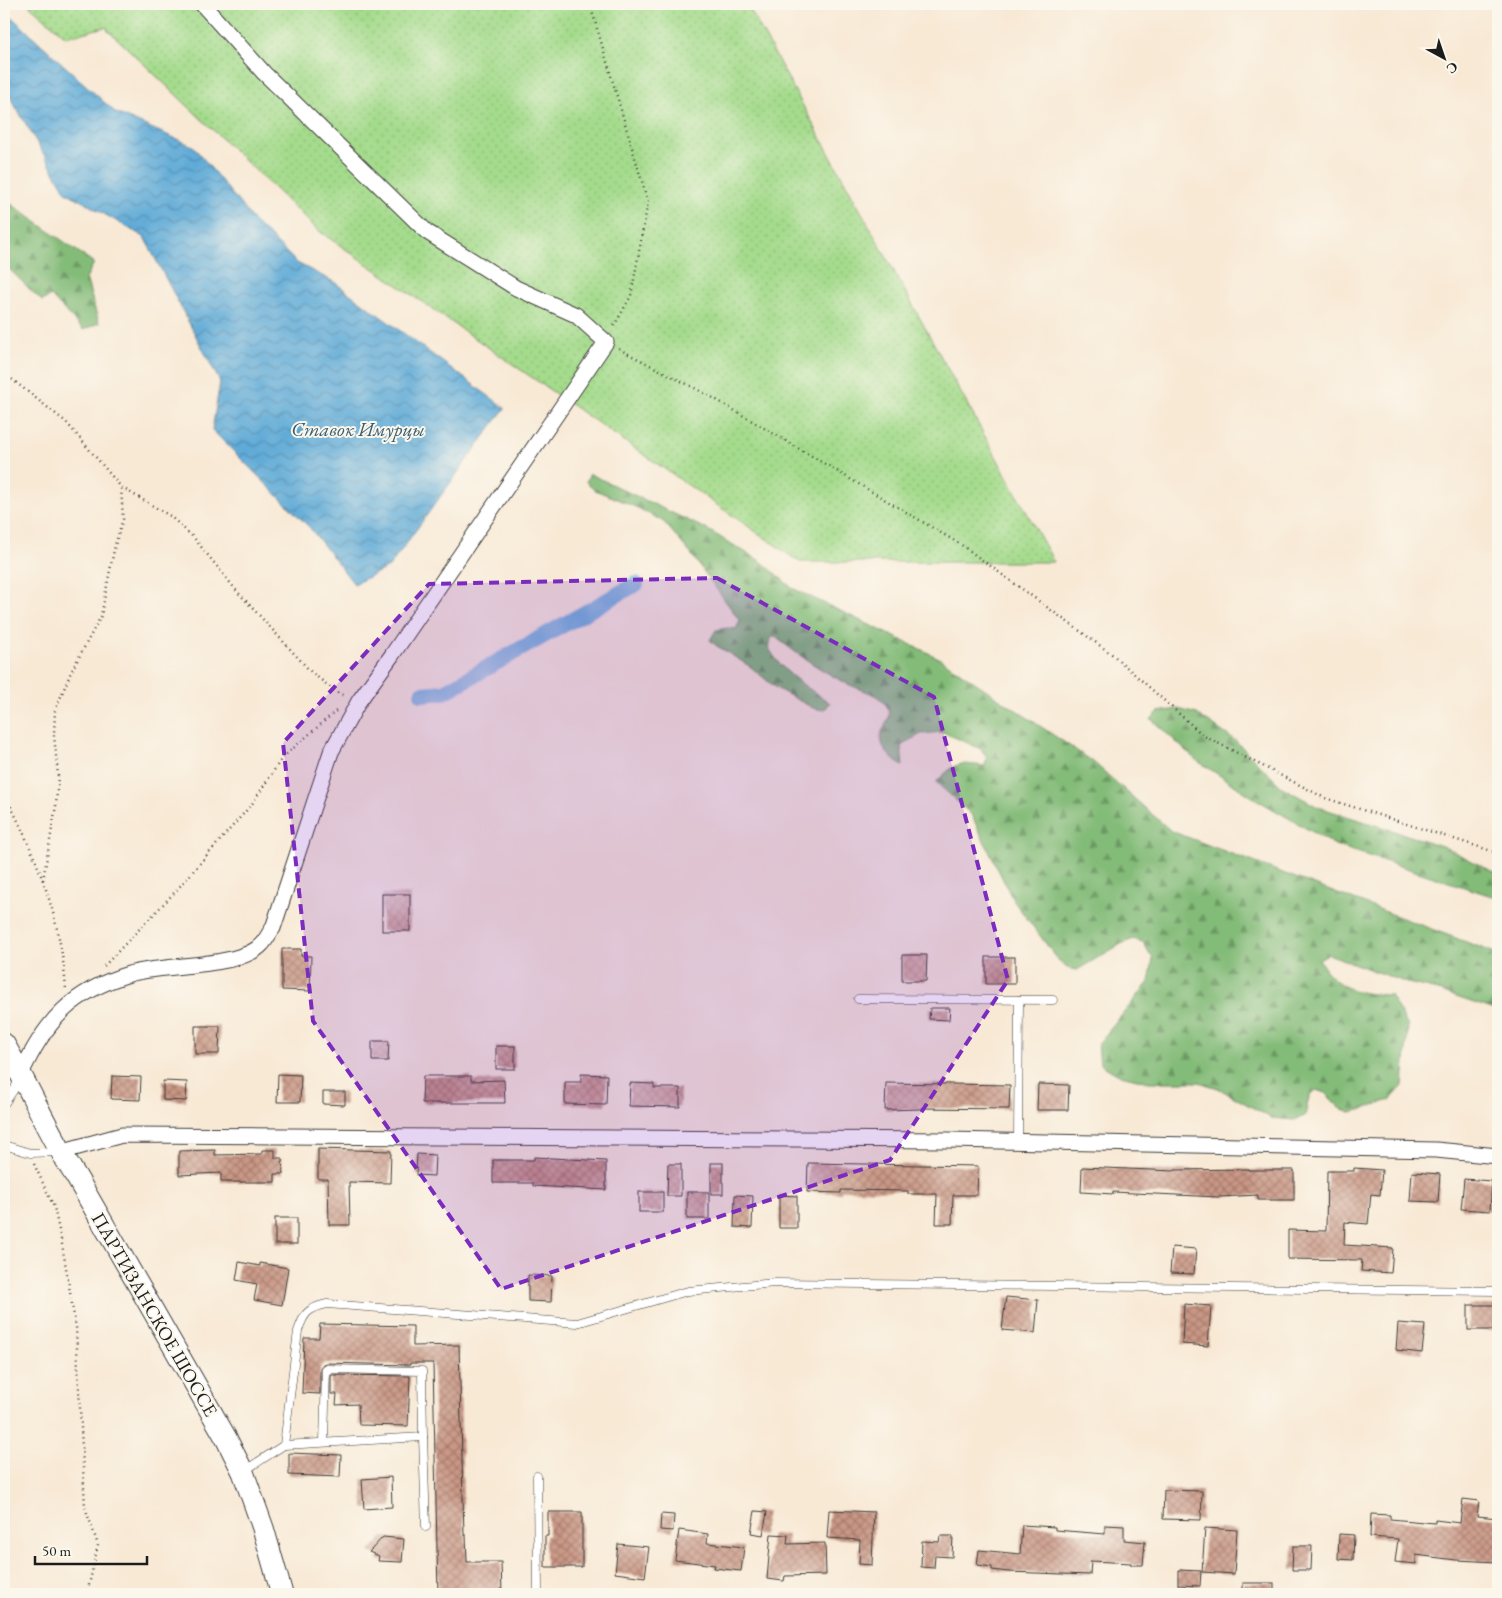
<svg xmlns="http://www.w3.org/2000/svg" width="1502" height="1598" viewBox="0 0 1502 1598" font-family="'EB Garamond',serif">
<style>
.grass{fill:url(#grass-dots);stroke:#607c54}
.forest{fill:url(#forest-firs);stroke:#506c4a}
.water{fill:url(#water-waves);stroke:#3d637a}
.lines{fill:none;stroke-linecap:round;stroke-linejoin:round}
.canal{stroke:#5eaad7;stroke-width:16}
.building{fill:url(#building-cross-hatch)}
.service-casing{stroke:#3d3b38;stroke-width:9}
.minor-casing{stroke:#3d3b38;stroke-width:17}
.secondary-casing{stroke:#3d3b38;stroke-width:23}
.path{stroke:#3d3b38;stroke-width:2.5;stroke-dasharray:1 4;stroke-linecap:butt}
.service{stroke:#fff;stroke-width:8}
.minor{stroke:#fff;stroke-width:15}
.secondary{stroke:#fff;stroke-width:21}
.marked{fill:#7b2cbf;fill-opacity:0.2;stroke:#7b2cbf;stroke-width:4;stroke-dasharray:10 6;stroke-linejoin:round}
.labels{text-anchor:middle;stroke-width:4;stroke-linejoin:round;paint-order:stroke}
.street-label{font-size:19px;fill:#1c1c1c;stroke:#fbf7ec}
.water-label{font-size:20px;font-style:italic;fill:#3a5c70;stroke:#fbf7ec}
</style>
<defs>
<pattern id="grass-dots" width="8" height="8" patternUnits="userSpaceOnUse" patternTransform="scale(1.25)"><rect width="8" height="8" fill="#a4db8c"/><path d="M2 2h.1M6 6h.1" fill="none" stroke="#8dbb78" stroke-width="1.8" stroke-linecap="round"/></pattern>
<pattern id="forest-firs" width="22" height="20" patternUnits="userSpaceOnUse" patternTransform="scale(1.25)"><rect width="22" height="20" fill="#83bb78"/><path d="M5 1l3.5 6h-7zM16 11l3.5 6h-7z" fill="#6a9762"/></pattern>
<pattern id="water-waves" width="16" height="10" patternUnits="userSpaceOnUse" patternTransform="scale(1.25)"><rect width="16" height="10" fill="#5eaad7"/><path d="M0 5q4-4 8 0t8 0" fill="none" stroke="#4d8aae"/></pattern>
<pattern id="building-cross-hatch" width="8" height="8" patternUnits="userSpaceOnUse" patternTransform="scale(1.25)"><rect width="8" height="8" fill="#ca9785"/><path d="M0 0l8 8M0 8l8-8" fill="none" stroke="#a37a6c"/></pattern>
</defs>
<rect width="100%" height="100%" fill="#fbf7ec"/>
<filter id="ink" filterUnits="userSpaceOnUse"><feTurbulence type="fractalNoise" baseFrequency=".02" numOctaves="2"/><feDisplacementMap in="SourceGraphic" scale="10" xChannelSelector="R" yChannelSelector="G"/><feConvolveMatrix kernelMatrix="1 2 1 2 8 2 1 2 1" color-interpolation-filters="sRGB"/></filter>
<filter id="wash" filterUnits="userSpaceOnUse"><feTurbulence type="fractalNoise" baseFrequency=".0096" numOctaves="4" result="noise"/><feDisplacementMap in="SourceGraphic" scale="20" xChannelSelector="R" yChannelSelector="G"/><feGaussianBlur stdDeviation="1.12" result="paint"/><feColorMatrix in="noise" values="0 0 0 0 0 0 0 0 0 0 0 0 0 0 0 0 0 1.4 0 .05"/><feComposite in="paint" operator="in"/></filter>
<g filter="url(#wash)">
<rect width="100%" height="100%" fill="#f8e9d5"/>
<path class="grass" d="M28 4H747L1054 562H800L319 231 105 27 66 37Z"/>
<g class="forest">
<path d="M4 199 94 263 86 278 99 323 83 330 51 296 42 301 4 264Z"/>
<path d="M590 474 708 530 762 562 792 588 939 658 1092 761 1171 831 1498 954V1011L1426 987 1407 983 1328 954 1319 959C1336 990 1357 994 1390 995L1408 1026 1403 1086 1390 1100 1360 1110 1350 1112 1340 1108 1325 1093 1316 1090 1309 1097 1305 1116 1294 1120 1271 1118 1218 1088 1199 1082H1149L1117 1074 1100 1064 1098 1044 1149 982 1153 959 1143 942 1133 939 1121 944 1077 970 1067 968 1059 961 1013 900 971 814 936 782C958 761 956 763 985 766L987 757 981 749 943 732 921 734 901 746 903 766C893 761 881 749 881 737 881 725 896 718 886 705 876 692 865 692 850 685 823 672 797 654 773 635L768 646C780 672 807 687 830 703L824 710 813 708 776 688 751 667 717 646 710 640 716 630 727 628 736 629 740 621 691 554 664 522 638 508 593 489 586 482Z"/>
<path d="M1178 709 1197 714 1237 742 1282 787 1318 807 1442 846 1498 874V898L1335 845 1254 798 1196 760 1151 719 1158 712Z"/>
</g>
<path class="water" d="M4 10 116 113 193 146 254 221 297 263 334 282 505 408 389 567 354 584 310 528 212 430 220 382 144 237 66 192 4 87Z"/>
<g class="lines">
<path class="canal" d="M422 694 444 692 636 584"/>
</g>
<g id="blocks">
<g class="building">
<rect x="382" y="894" width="28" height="37"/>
<path d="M282 949H301V956H311L310 991 282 990Z"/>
<path d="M902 955H927L926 981H902Z"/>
<rect x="986" y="957" width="29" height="27"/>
<path d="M930 1008H950L949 1020 929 1019Z"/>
<path d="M195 1026H220L219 1054H195Z"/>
<path d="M372 1041H389L388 1061H372Z"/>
<rect x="496" y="1046" width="19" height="23"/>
<path d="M278 1074 301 1075 300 1102H277Z"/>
<path d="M581 1074 607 1075 606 1105 565 1104V1082H581Z"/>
<path d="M112 1076 141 1077 140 1100 111 1099Z"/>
<path d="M423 1076H471V1081L504 1080 505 1103H422Z"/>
<path d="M163 1081 187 1082 186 1101 163 1100Z"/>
<path d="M630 1083 654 1084V1088H680V1107L629 1106Z"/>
<path d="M886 1083 1010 1085 1009 1109 920 1108V1109L885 1110Z"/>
<path d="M1038 1084 1069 1085 1068 1110H1037Z"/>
<path d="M323 1092H345V1105L323 1104Z"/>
<path d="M318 1149 391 1151 390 1183 349 1182 350 1225H329L328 1179H318Z"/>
<path d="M215 1150V1155L262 1154V1150H275V1158H282L283 1174H275V1182H221V1173L179 1175V1151Z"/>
<path d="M417 1154 435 1155 434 1176 416 1175Z"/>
<path d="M534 1157 606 1161V1190L533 1186V1183H493V1160H534Z"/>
<rect x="711" y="1163" width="12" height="31"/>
<path d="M808 1163 978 1166 977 1195H953L952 1224H936L937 1194H908V1191L841 1190V1193L807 1192Z"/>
<path d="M668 1164H681V1196H667Z"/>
<path d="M1082 1167 1174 1171 1175 1170 1248 1169V1170H1294V1200H1258V1195L1219 1197 1113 1192V1194L1081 1192Z"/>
<path d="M1354 1168 1382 1170 1380 1195 1371 1194 1368 1224 1345 1222 1344 1245 1393 1248 1391 1273 1361 1271 1362 1260 1288 1259V1230L1326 1231 1327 1171H1354Z"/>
<path d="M1412 1172 1440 1174 1438 1202 1410 1201Z"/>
<path d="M1464 1179 1492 1181 1490 1211 1461 1209Z"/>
<rect x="639" y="1192" width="24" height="20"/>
<rect x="687" y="1192" width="22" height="27"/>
<path d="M735 1195 753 1196 752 1228 734 1227Z"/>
<path d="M779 1195 797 1196V1228H779Z"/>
<rect x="275" y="1218" width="22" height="26"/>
<path d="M1172 1247 1196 1249 1194 1274 1170 1273Z"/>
<path d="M239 1262 260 1266V1263L288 1268 282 1305 254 1300 257 1284 236 1280Z"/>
<path d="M528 1275 552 1276 551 1302 528 1301Z"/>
<path d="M1006 1297 1038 1300 1035 1333 1002 1330Z"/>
<path d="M1184 1304 1211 1306 1208 1346 1182 1344Z"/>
<rect x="1468" y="1305" width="30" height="25"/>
<path d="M1398 1323 1425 1325 1422 1353 1396 1350Z"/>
<path d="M320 1324 413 1326V1346L459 1345 464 1535H466L467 1562H501L502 1594H438L433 1363H410V1365L326 1363 323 1364 320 1368V1394L302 1393 304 1338H319Z"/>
<path d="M331 1375 410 1376 408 1426 359 1425 358 1404 336 1405 337 1394H331Z"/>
<path d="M289 1453 341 1455 340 1477 289 1475Z"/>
<path d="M391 1477 392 1507 364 1509 362 1479Z"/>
<path d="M1164 1490 1202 1491 1201 1520 1163 1519Z"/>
<path d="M1463 1499 1479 1501 1477 1516 1498 1518V1562L1456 1560 1416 1555V1564L1395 1562 1398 1539 1370 1537 1371 1514 1390 1515V1519L1435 1523V1520L1460 1523Z"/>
<path d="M829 1510 874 1512 872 1565 859 1564 860 1540 827 1538Z"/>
<path d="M755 1511 767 1512 763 1535 751 1533Z"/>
<path d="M548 1512H582V1567H545V1536H548Z"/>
<path d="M661 1514 674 1515 673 1531 660 1530Z"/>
<path d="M1022 1525 1055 1527V1530L1105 1534V1525L1124 1526V1540L1145 1542 1143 1565H1131V1563L1091 1561 1090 1575 1008 1572 992 1570V1567L977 1565 979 1550 1020 1554Z"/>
<path d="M1205 1528 1237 1530 1234 1574 1202 1572Z"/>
<path d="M679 1530 708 1534 707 1543 744 1547 741 1571 714 1568 715 1565 675 1560Z"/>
<path d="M771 1534 788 1535 787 1544 825 1543 826 1575 785 1576 784 1581 767 1579Z"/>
<path d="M1339 1534 1354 1535 1353 1560 1338 1559Z"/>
<path d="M940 1536H953L952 1557 935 1556 934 1568 921 1567 922 1541 939 1542Z"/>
<path d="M383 1537 404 1539 402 1562 378 1561 379 1556 369 1552Z"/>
<path d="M618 1544 649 1547 645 1577 615 1573Z"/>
<path d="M1293 1546H1312L1311 1570H1292Z"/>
<path d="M1178 1570 1201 1571 1200 1586 1178 1585Z"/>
<rect x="1243" y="1583" width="31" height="11"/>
</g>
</g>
</g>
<g filter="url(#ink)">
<use href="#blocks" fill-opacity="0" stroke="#3d3b38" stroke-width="1"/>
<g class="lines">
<g class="service-casing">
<g id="service">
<path d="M858 999 1053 1000"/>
<path d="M4 1104 15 1088 19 1078"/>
<path d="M1018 1142 1019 1000"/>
<path d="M4 1145 30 1153 58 1152"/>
<path d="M423 1437 426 1527"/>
<path d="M284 1445 423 1437 422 1371 326 1369 324 1442"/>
<path d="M244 1471 284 1445 298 1331C304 1313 308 1308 327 1304L577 1323 688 1291 775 1283 1498 1291"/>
<path d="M537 1476 538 1594"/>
</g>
</g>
<g class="minor-casing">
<g id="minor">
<path d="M21 1074C45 1021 73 991 129 974 161 964 242 968 262 944 266 940 269 933 273 928L331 752 359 701 392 655 606 342 576 315 516 288 427 232 264 73 202 4"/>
<path d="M60 1152 122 1135 948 1140 1436 1150 1498 1156"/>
</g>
</g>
<g class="secondary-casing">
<path id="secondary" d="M4 1044C30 1088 49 1135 77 1178L226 1438 243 1472 263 1528 282 1594"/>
</g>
<g class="path">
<path d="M590 4 648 202 631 296 613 328"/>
<path d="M619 349 710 396 960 544 1113 655 1204 736 1325 798 1498 853"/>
<path d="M4 373 66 422 121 487 170 516 194 538 236 590 312 673 339 694 346 696"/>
<path d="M4 793C37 857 61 917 66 990"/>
<path d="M43 880 56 806 58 776 54 735 55 711 71 672 101 616 115 545 123 519 121 487"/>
<path d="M104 966 174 893 252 804 282 758 337 710"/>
<path d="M34 1164 54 1207 62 1244 76 1328 85 1507 98 1545 87 1594"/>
</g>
<use href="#service" class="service"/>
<use href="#minor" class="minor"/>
<use href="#secondary" class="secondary"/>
</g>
</g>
<path class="marked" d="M717 578 934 697 1008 980 890 1160 501 1289 313 1021 283 743 429 584Z"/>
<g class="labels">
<g class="street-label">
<text transform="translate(155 1314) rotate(60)" y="7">ПАРТИЗАНСКОЕ ШОССЕ</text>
</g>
<g class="water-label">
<text x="358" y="436">Ставок Имурцы</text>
</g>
</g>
<rect width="1502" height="1598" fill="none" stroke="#fbf7ec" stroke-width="20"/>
<g transform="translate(1444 58) rotate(140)" stroke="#fbf7ec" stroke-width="4" paint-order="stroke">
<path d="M0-4L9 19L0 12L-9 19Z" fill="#1c1c1c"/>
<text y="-8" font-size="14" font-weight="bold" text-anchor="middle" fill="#1c1c1c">С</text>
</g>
<path d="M35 1556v8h112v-8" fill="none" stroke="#1c1c1c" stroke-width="2.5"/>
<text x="42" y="1556" font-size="15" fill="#1c1c1c" stroke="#fbf7ec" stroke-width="4" paint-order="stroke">50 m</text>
</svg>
